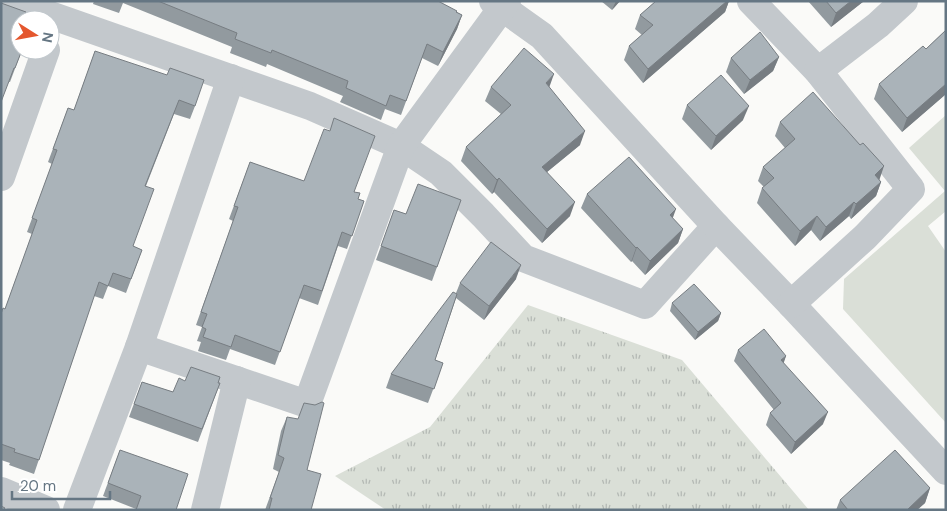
<svg xmlns="http://www.w3.org/2000/svg" width="947" height="511" viewBox="0 0 947 511" font-family="'DM Sans',sans-serif">
<style>
.grass{fill:url(#grass-tufts)}
.green{fill:#dadfd7}
.lines{fill:none;stroke-linecap:round;stroke-linejoin:round}
.minor{stroke:#c3c8cc;stroke-width:28}
.wall{fill:#929a9f}
.shaded-wall{fill:#777d82}
.building{fill:#aab3b9;stroke:#777d82}
</style>
<defs>
<pattern id="grass-tufts" width="24" height="20" patternUnits="userSpaceOnUse" patternTransform="scale(1.25)"><rect width="24" height="20" fill="#dadfd7"/><path d="M3 7l-1-3M5 7V3M7 7l1-3M15 17l-1-3M17 17v-4M19 17l1-3" fill="none" stroke="#b4b9b4"/></pattern>
</defs>
<rect width="100%" height="100%" fill="#fafaf8"/>
<path class="grass" d="M528 305 682 360 809 510H386L335 476 430 427Z"/>
<path class="green" d="M946 115V211L928 226 946 252V423L843 309 844 279 945 191 909 148Z"/>
<g class="lines">
<g class="minor">
<path d="M10 1 310 106 401 146 441 173 483 215 523 258 645 305 716 226"/>
<path d="M493 1 542 36 716 226 791 304 946 471"/>
<path d="M751 1 818 71 911 189 865 237 791 304"/>
<path d="M818 71 878 25 904 1"/>
<path d="M1 177 46 50"/>
<path d="M139 347 307 404 401 146 507 1"/>
<path d="M1 491 46 510"/>
<path d="M77 510 139 347 231 78"/>
<path d="M205 510 237 380"/>
</g>
</g>
<g class="wall">
<path d="M94 1H438L462 15 457 29 438 66 422 58 401 115 385 109 381 120 340 102 343 96 267 64 266 67 230 53 232 47 123 3 119 13 93 4Z"/>
<path d="M601 1H620L612 10Z"/>
<path d="M656 1H729L725 12 643 83 624 60 629 46 642 35 635 29 640 15Z"/>
<path d="M808 1H864L831 27Z"/>
<path d="M946 30V94L902 132 874 99 879 84 926 49Z"/>
<path d="M18 34 22 50 10 82H9Z"/>
<path d="M95 51 195 106 190 119 174 114 146 186 133 246 142 250 126 293 108 286 103 299 94 296 34 474 9 465 10 463 1 460V314L5 309 32 234 27 232 52 164 48 162 68 108 74 110Z"/>
<path d="M779 57 773 71 744 94 726 72 731 58Z"/>
<path d="M491 87H549L580 145 547 172 570 216 542 243 494 192 492 194 461 161 466 147 501 114 485 101Z"/>
<path d="M687 105 743 120 711 150 682 119Z"/>
<path d="M780 122 879 180 881 182 876 196 851 219 849 216 820 241 811 230 795 246 757 203 762 188 764 187 758 181 763 167 785 148 775 136Z"/>
<path d="M250 162 304 181 354 192 358 199 364 201 347 249 338 246 318 305 299 298 275 365 230 349 226 360 198 351 201 342 197 341 202 327 196 325 233 221 229 219Z"/>
<path d="M587 194 673 219 683 229 678 243 645 275 632 261 631 262 581 208Z"/>
<path d="M461 200 432 281 376 260 394 210 406 214Z"/>
<path d="M516 279 484 320 456 298 435 360 443 363 428 403 386 388 391 374 456 293 460 283Z"/>
<path d="M672 303 721 313 718 321 695 340 670 311Z"/>
<path d="M738 350 786 356 783 363 823 424 791 454 766 425 770 413 774 410 734 361Z"/>
<path d="M142 382 173 392 218 383H220L198 442 129 417Z"/>
<path d="M287 417 307 470 311 510H265L279 472 273 469 281 431Z"/>
<path d="M120 450 176 510 136 509 103 496Z"/>
<path d="M930 488 925 503 917 510H836L840 500Z"/>
</g>
<g class="shaded-wall">
<path d="M616 1H620L612 10Z"/>
<path d="M727 1H729L725 12 643 83 648 69Z"/>
<path d="M851 1H864L831 27 836 13Z"/>
<path d="M462 15 457 29 438 66 443 52Z"/>
<path d="M779 57 773 71 744 94 750 80Z"/>
<path d="M554 74 549 88 546 83Z"/>
<path d="M946 84V94L902 132 907 118Z"/>
<path d="M749 106 743 120 711 150 716 136Z"/>
<path d="M585 131 580 145 536 181 542 167Z"/>
<path d="M884 166 879 181 875 175Z"/>
<path d="M499 178 494 192 492 194 497 180Z"/>
<path d="M881 182 876 196 851 219 856 204Z"/>
<path d="M575 202 570 216 542 243 547 229Z"/>
<path d="M854 202 849 216 820 241 826 227Z"/>
<path d="M676 209 671 223 670 215Z"/>
<path d="M817 216 811 230 795 246 800 231Z"/>
<path d="M683 229 678 243 645 275 650 261Z"/>
<path d="M637 247 632 261 631 262 636 248Z"/>
<path d="M521 265 516 279 484 320 489 306Z"/>
<path d="M721 313 718 321 695 340 698 332Z"/>
<path d="M786 356 782 368 781 360Z"/>
<path d="M828 412 823 424 791 454 795 442Z"/>
<path d="M930 488 925 503 917 510H907Z"/>
</g>
<g class="building">
<path d="M158 1H438L457 11 456 12 462 15 443 52 427 44 406 101 390 95 386 106 346 88 348 81 272 50 271 53 235 39 237 33Z"/>
<path d="M656 1H727L648 69 629 46 653 25 640 15Z"/>
<path d="M826 1H851L836 13Z"/>
<path d="M1 3 26 12 23 20H20V29L18 34 20 35V50H22L15 68H14L1 102Z"/>
<path d="M946 30V84L907 118 879 84 923 46 926 49Z"/>
<path d="M760 32 779 57 750 80 731 58Z"/>
<path d="M524 48 554 74 546 83 585 131 542 167 575 202 547 229 499 178 497 180 466 147 511 105 491 87Z"/>
<path d="M95 51 167 75 170 68 204 80 195 106 179 100 145 186 154 189 133 246 142 250 131 279 113 273 108 286 99 282 39 460 14 452 15 449 1 444V314L3 308 5 309 37 220 32 218 57 150 53 149 68 108 74 110Z"/>
<path d="M721 75 749 106 716 136 687 105Z"/>
<path d="M813 92 860 145 863 143 884 166 875 175 881 182 856 204 854 202 826 227 817 216 800 231 762 188 774 178 763 167 795 139 780 122Z"/>
<path d="M334 118 375 136 354 192 360 193 358 199 364 201 352 236 342 232 322 291 304 285 280 352 235 335 231 347 203 337 206 329 202 327 207 314 201 312 238 207 234 206 250 162 304 181 324 129 330 131Z"/>
<path d="M629 157 676 209 670 215 683 229 650 261 637 247 636 248 587 194Z"/>
<path d="M418 184 461 200 437 267 381 246 394 210 406 214Z"/>
<path d="M491 242 521 265 489 306 460 283Z"/>
<path d="M694 284 721 313 698 332 672 303Z"/>
<path d="M453 292 457 294 435 360 443 363 434 389 391 374Z"/>
<path d="M764 329 786 356 781 360 828 412 795 442 770 413 781 403 738 350Z"/>
<path d="M191 367 220 377 218 383H220L202 429 134 404 142 382 173 392 179 378 185 381Z"/>
<path d="M322 402 324 403 307 470 321 474 311 510H269L272 498H270L284 458 278 455 287 417 298 419 304 403 315 405Z"/>
<path d="M120 450 188 474 176 510H136L141 496 108 483Z"/>
<path d="M895 450 930 488 907 510H848L840 500Z"/>
<path d="M1 506 5 508 4 510H1Z"/>
</g>
<rect width="947" height="511" fill="none" stroke="#657683" stroke-width="5"/>
<g transform="translate(35 35) rotate(101)"><circle r="24" fill="#ffffff" stroke="#c1c8cd"/>
<path d="M0-4L9 19L0 12L-9 19Z" fill="#e4572e"/>
<text y="-8" font-size="14" font-weight="bold" text-anchor="middle" fill="#657683">N</text>
</g>
<path d="M12 491v8h98v-8" fill="none" stroke="#657683" stroke-width="2.5"/>
<text x="20" y="491" font-size="15" fill="#657683" stroke="#ffffff" stroke-width="4" paint-order="stroke">20 m</text>
</svg>
